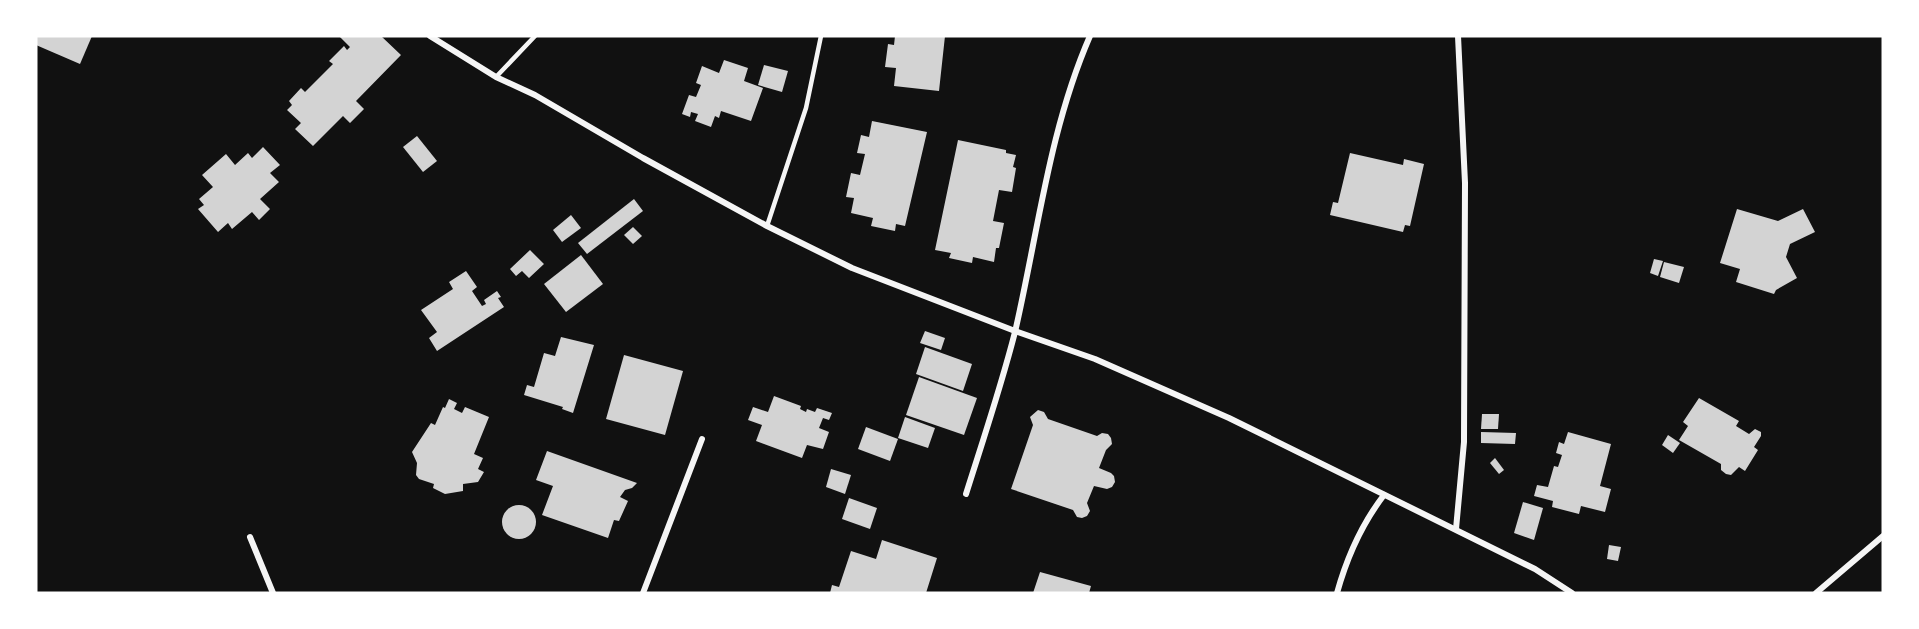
<svg xmlns="http://www.w3.org/2000/svg" width="1919" height="629" viewBox="0 0 1919 629" font-family="Inter,sans-serif">
<style>
.building{fill:#d3d3d3}
.lines{fill:none;stroke-linecap:round;stroke-linejoin:round}
.service{stroke:#f5f5f5;stroke-width:4.5}
.minor{stroke:#f5f5f5;stroke-width:6}
</style>
<rect width="100%" height="100%" fill="#111"/>
<g class="building">
<path d="M36 36H92L80 64 36 45Z"/>
<path d="M339 36H381L401 55 356 101 364 109 350 123 343 116 313 146 295 129 301 123 287 110 292 105 289 101 301 88 305 92 333 64 329 61 344 46 347 50 350 47Z"/>
<path d="M895 36H945L939 91 894 86 896 68 885 67 888 44 894 45Z"/>
<path d="M724 60 748 68 744 81 763 88 751 121 721 111 719 118 715 116 711 127 695 121 698 114 691 112 690 117 682 114 689 95 696 97 701 85 696 83 702 66 719 73Z"/>
<path d="M764 65 788 71 782 92 758 85Z"/>
<path d="M872 121 927 132 905 226 896 224 895 231 871 226 873 218 851 213 854 198 846 197 851 173 860 175 865 154 857 153 861 135 869 137Z"/>
<path d="M417 136 437 161 423 172 403 147Z"/>
<path d="M958 140 1006 150V153L1016 155 1013 167 1016 168 1012 192 999 190 993 221 1004 223 999 248H996L994 262 973 257 972 263 949 258 951 253 935 250Z"/>
<path d="M263 147 280 165 270 173 279 182 260 199 270 209 259 220 252 212 232 229 228 223 218 232 198 209 204 205 199 199 213 187 202 175 226 154 235 165 248 153 252 158Z"/>
<path d="M1350 153 1403 165 1404 159 1424 164 1410 226 1405 225 1403 232 1330 215 1333 202 1338 203Z"/>
<path d="M634 199 643 211 587 254 578 243Z"/>
<path d="M1737 209 1778 221 1803 209 1815 232 1790 244 1786 257 1797 278 1776 290 1774 294 1736 282 1740 269 1720 263Z"/>
<path d="M571 215 581 228 562 242 553 230Z"/>
<path d="M633 227 642 236 633 244 624 235Z"/>
<path d="M530 250 544 264 529 278 522 271 516 276 510 269Z"/>
<path d="M581 255 603 284 566 312 544 284Z"/>
<path d="M1654 259 1663 261 1658 276 1650 273Z"/>
<path d="M1664 262 1684 267 1679 283 1660 277Z"/>
<path d="M466 271 477 287 472 291 482 306 486 304 484 300 497 291 501 297 498 298 504 307 437 351 429 338 437 332 421 310 453 289 449 282Z"/>
<path d="M925 331 945 338 941 350 920 343Z"/>
<path d="M561 337 594 345 573 413 562 409 563 407 524 395 527 385 534 387 544 353 555 356Z"/>
<path d="M925 347 972 364 963 391 916 374Z"/>
<path d="M624 355 683 371 665 435 606 419Z"/>
<path d="M919 377 977 398 964 435 906 415Z"/>
<path d="M774 396 801 406 800 409 806 412 807 409 815 412 817 408 832 413 829 420 823 418 819 428 829 432 823 449 807 445 802 458 756 441 762 425 748 420 753 407 768 412Z"/>
<path d="M1699 398 1739 421 1736 426 1749 434 1755 429 1761 432V436L1754 447 1758 450 1745 471 1739 467 1731 475 1726 474 1721 470V464L1679 440 1688 426 1683 422Z"/>
<path d="M449 399 457 403 454 409 462 413 465 407 489 417 474 454 483 458 478 469 484 472 478 482 463 484V491L445 494 433 488 434 484 419 479 416 475 417 463 412 452 431 423 435 425 443 407 445 408Z"/>
<path d="M1038 410 1044 412 1048 419 1097 436 1102 433 1108 434 1111 438 1112 444 1106 450 1099 468 1111 473 1114 476 1115 482 1112 487 1107 489 1094 486 1087 503 1090 511 1087 516 1082 518 1077 517 1073 510 1011 489 1033 425 1030 417Z"/>
<path d="M1482 414H1499L1498 429H1481Z"/>
<path d="M905 417 935 428 928 448 898 438Z"/>
<path d="M866 427 898 439 890 461 858 449Z"/>
<path d="M1481 432 1516 433 1515 444 1481 443Z"/>
<path d="M1568 432 1611 444 1600 486 1611 489 1605 512 1581 506 1579 514 1552 507 1553 501 1534 496 1537 485 1548 487 1554 466 1558 467 1562 455 1556 453 1559 442 1564 444Z"/>
<path d="M1668 435 1680 443 1673 453 1662 445Z"/>
<path d="M547 451 637 483 632 488 625 490 620 497 628 501 619 521 614 520 608 538 542 515 553 486 536 480Z"/>
<path d="M1495 458 1504 470 1499 474 1490 463Z"/>
<path d="M831 469 851 475 845 494 826 487Z"/>
<path d="M849 498 877 508 870 529 842 519Z"/>
<path d="M1523 502 1543 508 1534 540 1514 533Z"/>
<circle cx="519" cy="522" r="17"/>
<path d="M882 540 937 558 926 593H830L832 585 839 587 851 551 876 559Z"/>
<path d="M1609 545 1621 547 1618 561 1607 559Z"/>
<path d="M1040 572 1091 586 1089 593H1033Z"/>
</g>
<g class="lines">
<g class="service">
<path d="M496 77 535 36"/>
<path d="M767 226 806 108 821 36"/>
</g>
<g class="minor">
<path d="M430 36 496 77 535 95 643 158 767 226 852 268 1015 331 1095 359 1229 418 1535 569 1572 593"/>
<path d="M966 494C983 440 1001 387 1015 332 1038 233 1049 130 1090 36"/>
<path d="M1456 529 1464 442 1465 183 1458 36"/>
<path d="M250 537 273 593"/>
<path d="M643 593 702 439"/>
<path d="M1337 593C1347 557 1361 525 1384 495"/>
<path d="M1816 593 1883 536"/>
</g>
</g>
<rect width="1919" height="629" fill="none" stroke="#ffffff" stroke-width="75"/>
</svg>
